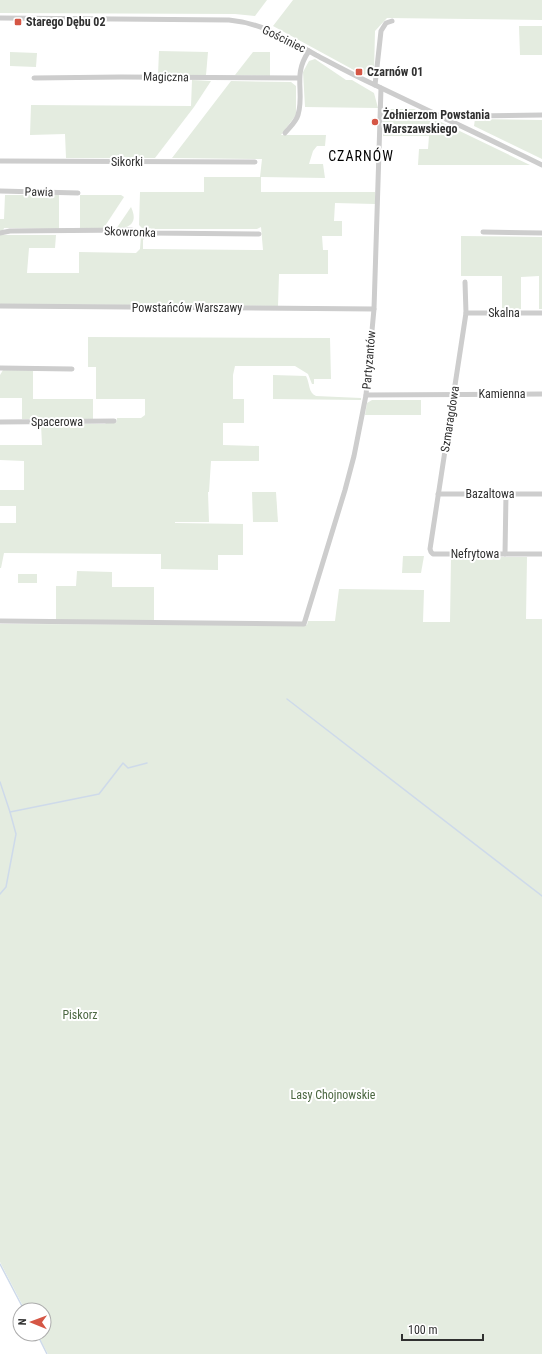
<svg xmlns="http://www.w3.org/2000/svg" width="542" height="1354" viewBox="0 0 542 1354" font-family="'Roboto Condensed',sans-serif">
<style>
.green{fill:#e4ece0}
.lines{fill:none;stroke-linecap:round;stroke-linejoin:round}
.stream{stroke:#cedaea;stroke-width:1.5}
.street{stroke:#cdcdcd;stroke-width:5}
.poi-dot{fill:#d55645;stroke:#fff;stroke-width:1.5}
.labels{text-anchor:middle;stroke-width:4;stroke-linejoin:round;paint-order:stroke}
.poi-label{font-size:12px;font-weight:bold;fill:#303030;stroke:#fff;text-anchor:start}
.street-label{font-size:12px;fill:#303030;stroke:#fff}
.park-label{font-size:12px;fill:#4c6842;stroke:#fff}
.quarter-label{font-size:14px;letter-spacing:1px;fill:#000;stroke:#fff}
</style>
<rect width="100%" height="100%" fill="#fff"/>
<g class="green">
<path d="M0 0H267L255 16 235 14 0 13Z"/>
<path d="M293 0H542V20L387 18 375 31 374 72 363 75 273 26Z"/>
<path d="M519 26H542V55H520Z"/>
<path d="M159 51 208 52 206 75H158Z"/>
<path d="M10 52 37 53 36 67 10 66Z"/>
<path d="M253 52H270V76L235 75Z"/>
<path d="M315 59 346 80H352L374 93 378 108 305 107 303 72 309 61Z"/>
<path d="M192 80 211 81 194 107 155 158H66L65 134 30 135 31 105 191 106Z"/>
<path d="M231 81 291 82 296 86V115L281 135H326L325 146H317L313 151 309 164H323L325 178 261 177V192H375V204L335 203 334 221H342V236H322L323 250H328V274H279L278 306 0 304V235H56L55 248H29L27 273H79V252L136 253 140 249 141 236H146L143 240V249L263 250 261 227 257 229H143L139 225 140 192H204V177H260L262 159 172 158Z"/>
<path d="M383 109H414L530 165H418L419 149H428L429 136H383Z"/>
<path d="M475 119 542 120V159L474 126Z"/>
<path d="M5 195H59V229L4 228 3 231H0V219H4Z"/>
<path d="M80 195H121L124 197 103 229H80Z"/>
<path d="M131 207C138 222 131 228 116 229Z"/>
<path d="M461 236 542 237V309H539V276L521 277V309H502V276H461Z"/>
<path d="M88 337 330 338 331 379H314V384H312L308 374 295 366H235L233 375V399H244V423H223V445L259 446V461H211L209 492H208L209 522H175V523L243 524V555H218V570L161 569V554L4 553 1 568H0V523H16V506H0V490H24V461L0 460V445H42L41 424H105L106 423H116L117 418H141L145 415V399H96V367H88Z"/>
<path d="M3 370H33V399H93V419H22V398H0V375Z"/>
<path d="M273 375 306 376C310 383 308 393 316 396L361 398V400L273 399Z"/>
<path d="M372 400H421V415H365L367 403Z"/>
<path d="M252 492H276L278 522H253Z"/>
<path d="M403 556H424L421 573H402Z"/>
<path d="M451 557H527L526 619H542V1354H48L37 1334H44V1310H25L0 1262V624L307 625 308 621H335L339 589 424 590 423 622H450Z"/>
<path d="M77 571 112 572V587H154V620H56V586H76Z"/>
<rect x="18" y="574" width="19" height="9"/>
</g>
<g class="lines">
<g class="stream">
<path d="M287 699 542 896"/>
<path d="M0 782 10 812 16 834 6 887 0 894"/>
<path d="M10 812 99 794 123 763 128 768 147 763"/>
<path d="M0 1264 24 1310"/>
<path d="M37 1334 47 1354"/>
</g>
<g class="street">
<path d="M0 18 229 20C262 23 288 39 316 55 335 65 355 76 375 85 431 112 487 138 542 165"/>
<path d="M34 78 121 77 299 78"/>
<path d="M375 85 381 31 386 23 392 21"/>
<path d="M446 119 474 116 542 115"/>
<path d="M285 133C289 128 296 122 298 115 305 92 292 75 309 51"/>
<path d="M0 161 255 162"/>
<path d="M0 191 78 193"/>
<path d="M483 232 542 233"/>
<path d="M0 233 10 231 131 230 139 232 149 233 259 234"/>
<path d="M465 282 466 313 430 549 431 552 433 554H542"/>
<path d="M0 306 374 309"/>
<path d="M466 313H542"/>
<path d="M0 368 72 369"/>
<path d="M366 395 542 394"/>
<path d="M0 422 114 421"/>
<path d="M438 494H542"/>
<path d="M505 554 506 494"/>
<path d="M0 621 304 624 345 490 354 456 366 395 374 309 381 88"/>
</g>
</g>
<g class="poi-dot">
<rect x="14" y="18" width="8" height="8" rx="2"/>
<rect x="355" y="68" width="8" height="8" rx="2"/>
<circle cx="375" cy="122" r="4"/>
</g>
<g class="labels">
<g class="poi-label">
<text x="26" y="26">Starego Dębu 02</text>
<text x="367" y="76">Czarnów 01</text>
<text x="383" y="119">Żołnierzom Powstania<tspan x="383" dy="14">Warszawskiego</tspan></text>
</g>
<g class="street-label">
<text transform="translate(284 39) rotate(26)" y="4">Gościniec</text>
<text transform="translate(166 77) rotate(1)" y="4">Magiczna</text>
<text x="127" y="166">Sikorki</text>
<text transform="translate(39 192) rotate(1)" y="4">Pawia</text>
<text transform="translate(130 232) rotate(2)" y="4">Skowronka</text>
<text x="187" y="312">Powstańców Warszawy</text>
<text x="504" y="317">Skalna</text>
<text transform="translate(369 360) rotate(-85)" y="4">Partyzantów</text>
<text x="502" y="398">Kamienna</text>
<text transform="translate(450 419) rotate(-81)" y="4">Szmaragdowa</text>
<text x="57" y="426">Spacerowa</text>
<text x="490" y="498">Bazaltowa</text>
<text x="475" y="558">Nefrytowa</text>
</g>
<g class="park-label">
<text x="80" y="1019">Piskorz</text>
<text x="333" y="1099">Lasy Chojnowskie</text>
</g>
<g class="quarter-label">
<text x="361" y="161">CZARNÓW</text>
</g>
</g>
<g transform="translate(32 1322) rotate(271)"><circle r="19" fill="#ffffff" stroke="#acacac"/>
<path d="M0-3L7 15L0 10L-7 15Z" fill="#d55645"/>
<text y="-6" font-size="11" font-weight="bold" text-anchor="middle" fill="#303030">N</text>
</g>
<path d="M402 1334v6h81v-6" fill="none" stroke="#303030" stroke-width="2"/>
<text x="408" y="1334" font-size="12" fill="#303030" stroke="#ffffff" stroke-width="3" paint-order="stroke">100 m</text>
</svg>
